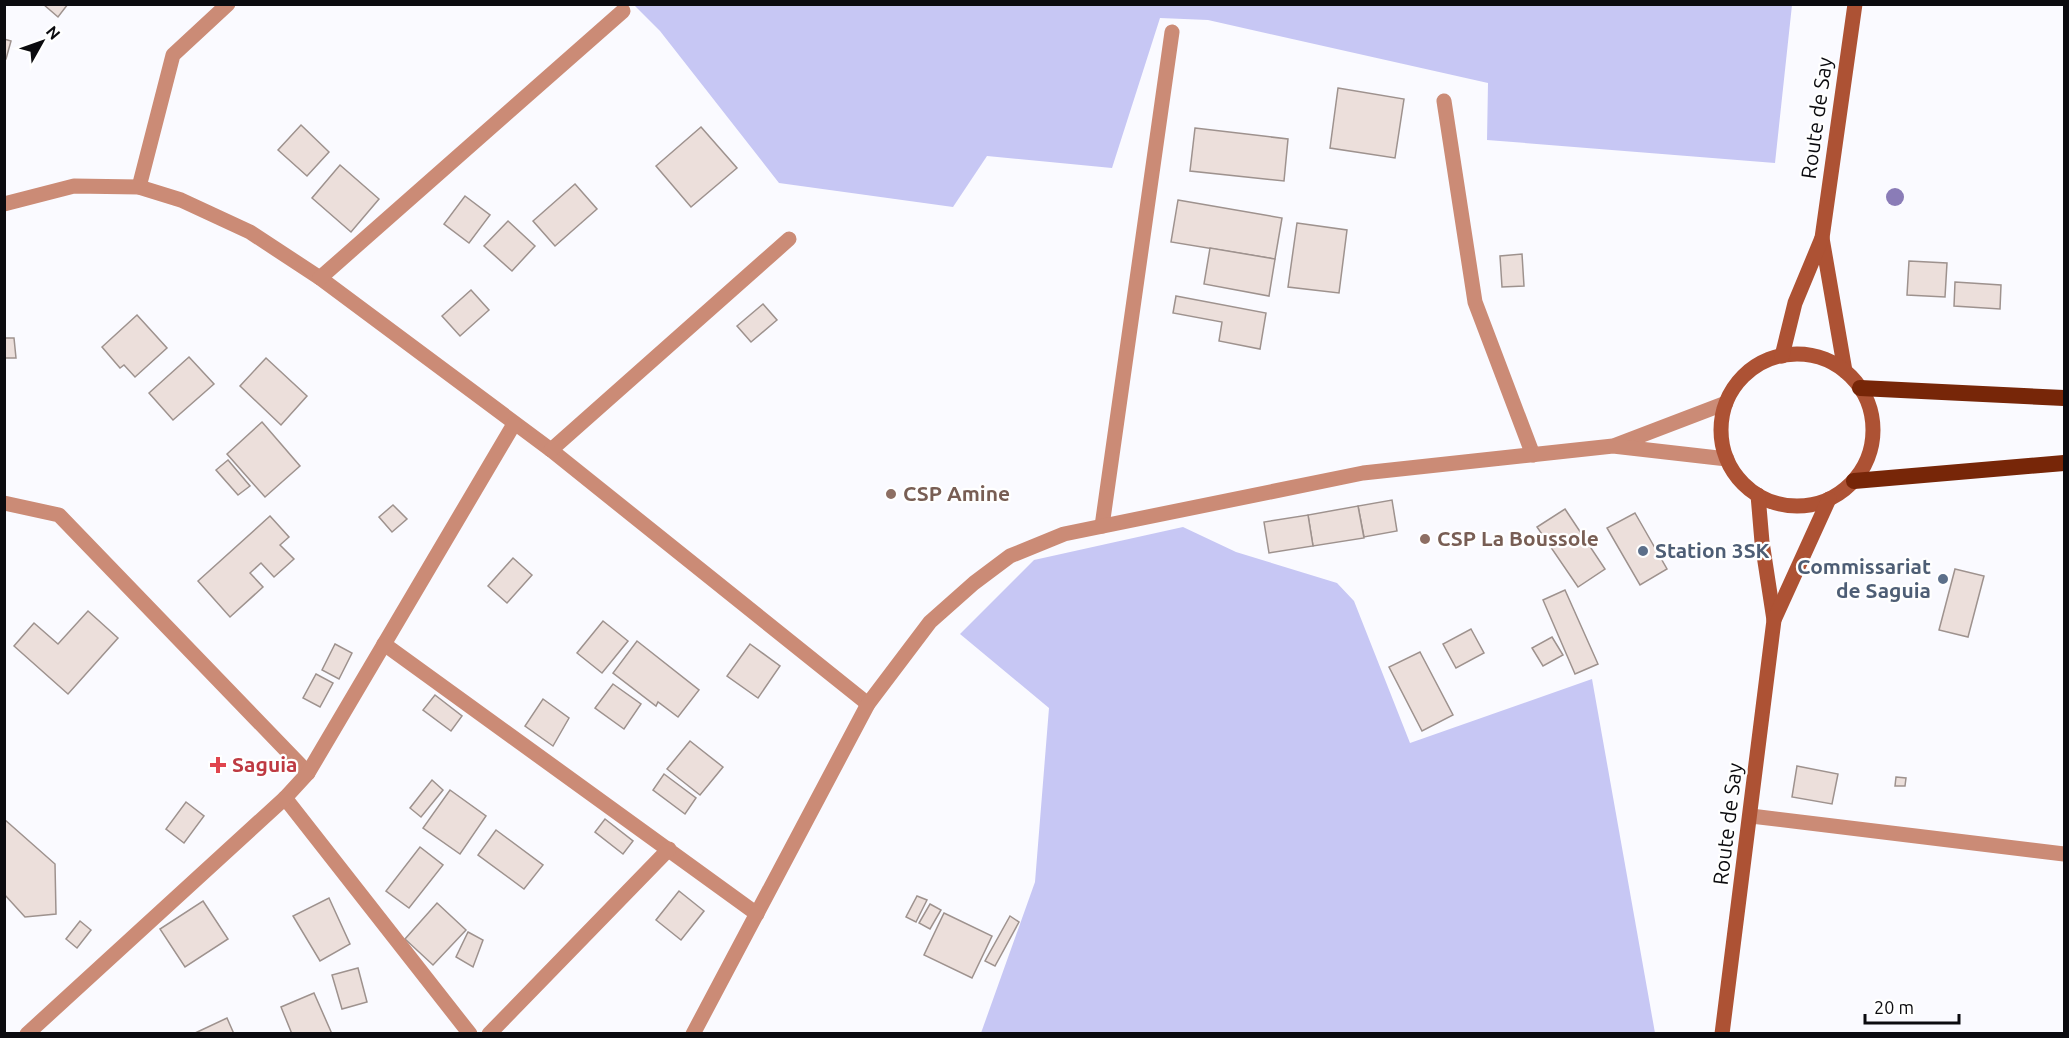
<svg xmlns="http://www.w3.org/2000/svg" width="2069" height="1038" viewBox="0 0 2069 1038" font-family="Ubuntu,sans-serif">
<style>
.green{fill:#c7c7f4}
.building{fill:#ecdfdb;stroke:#9e928e;stroke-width:1.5}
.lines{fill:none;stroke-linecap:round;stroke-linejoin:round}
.minor{stroke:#cb8b76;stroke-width:15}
.secondary{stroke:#ad5234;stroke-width:15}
.trunk{stroke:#772608;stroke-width:16}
.tree{fill:#8a7cb7}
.education-dot{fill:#8d6e63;stroke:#fff;stroke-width:2}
.service-dot{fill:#5c6f8a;stroke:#fff;stroke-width:2}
.health-dot{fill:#e0444e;stroke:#fff;stroke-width:2}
.labels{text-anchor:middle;stroke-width:4.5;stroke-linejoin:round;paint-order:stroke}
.street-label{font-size:21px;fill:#0b0b0f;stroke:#fff}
.education-label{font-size:21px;font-weight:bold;fill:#785e54;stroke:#fff;text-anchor:start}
.service-label{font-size:21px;font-weight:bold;fill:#4e5e75;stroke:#fff;text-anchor:start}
.health-label{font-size:21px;font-weight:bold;fill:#be3a42;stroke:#fff;text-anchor:start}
</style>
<rect width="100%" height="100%" fill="#fafaff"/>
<g class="green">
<path d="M634 5H1792L1775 163 1487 140 1488 83 1208 20 1160 18 1112 168 987 156 953 207 779 183 660 31Z"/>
<path d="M1183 527 1236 552 1337 583 1354 601 1410 743 1592 679 1655 1033H981L1035 882 1049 708 960 634 1034 560Z"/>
</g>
<g class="building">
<path d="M43 4H68L58 17Z"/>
<path d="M4 39 11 41 6 59H4Z"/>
<path d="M1338 88 1404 99 1395 158 1330 148Z"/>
<path d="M301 125 329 152 307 176 278 150Z"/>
<path d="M701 127 737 168 691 207 656 166Z"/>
<path d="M1195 128 1288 139 1284 181 1190 171Z"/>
<path d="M340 165 379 199 351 232 312 198Z"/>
<path d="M575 184 597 209 555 246 533 221Z"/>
<path d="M465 196 490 215 469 243 444 224Z"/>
<path d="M1178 200 1282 218 1275 259 1171 242Z"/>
<path d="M508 221 535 246 512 271 484 246Z"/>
<path d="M1297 223 1347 230 1339 293 1288 287Z"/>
<path d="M1210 248 1275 259 1269 296 1204 284Z"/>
<path d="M1522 254 1524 286 1502 287 1500 256Z"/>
<path d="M1909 261 1947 263 1945 297 1907 295Z"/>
<path d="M1955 282 2001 285 2000 309 1954 306Z"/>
<path d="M471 290 489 310 460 336 442 316Z"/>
<path d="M1176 296 1266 313 1260 349 1219 341 1222 322 1173 313Z"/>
<path d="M763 304 777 320 751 342 737 326Z"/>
<path d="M137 315 167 348 135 377 124 365 120 368 102 347Z"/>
<path d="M4 338H14L16 358H4Z"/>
<path d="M189 357 214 384 173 420 149 393Z"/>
<path d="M266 358 307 396 281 425 240 386Z"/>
<path d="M262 422 300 466 265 497 227 454Z"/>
<path d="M228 460 250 486 238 495 216 470Z"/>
<path d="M1392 500 1397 531 1364 537 1358 506Z"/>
<path d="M393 505 407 519 392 532 379 517Z"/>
<path d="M1358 506 1364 538 1313 546 1308 515Z"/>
<path d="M1565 509 1605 569 1578 587 1537 527Z"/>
<path d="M1635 513 1667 569 1640 585 1607 528Z"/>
<path d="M1308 515 1313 546 1269 553 1264 522Z"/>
<path d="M270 516 289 537 280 545 294 559 274 577 261 563 250 573 263 587 230 617 198 581Z"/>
<path d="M513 558 532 575 507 603 488 586Z"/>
<path d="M1955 569 1984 576 1968 637 1939 630Z"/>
<path d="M1565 590 1598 664 1575 674 1543 600Z"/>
<path d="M88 611 118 638 68 694 14 646 34 623 58 644Z"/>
<path d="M603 621 628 641 602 673 577 653Z"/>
<path d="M1471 629 1484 653 1456 668 1443 644Z"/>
<path d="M1552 637 1563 655 1543 666 1532 648Z"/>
<path d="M637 641 699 690 678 717 658 702 656 706 613 673Z"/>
<path d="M335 644 352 653 339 679 322 670Z"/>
<path d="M750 644 780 666 758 698 727 676Z"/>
<path d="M1420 652 1453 715 1422 731 1389 667Z"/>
<path d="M316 674 333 683 320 707 303 698Z"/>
<path d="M613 684 641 704 624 729 595 708Z"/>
<path d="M435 695 462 716 451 731 423 710Z"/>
<path d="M543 699 569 718 553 746 525 726Z"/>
<path d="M690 741 723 767 700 795 667 769Z"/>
<path d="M1797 766 1838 774 1832 804 1792 797Z"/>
<path d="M664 774 696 798 685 814 653 790Z"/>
<path d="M1896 777 1906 778 1905 786H1895Z"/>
<path d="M432 780 443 790 421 817 410 808Z"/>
<path d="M450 790 486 816 460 854 423 828Z"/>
<path d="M186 802 204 816 184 843 166 829Z"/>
<path d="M4 819 55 864 56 914 25 917 4 894Z"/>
<path d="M605 819 633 841 623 854 595 832Z"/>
<path d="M496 830 543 865 524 889 478 855Z"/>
<path d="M420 847 443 865 409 908 386 891Z"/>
<path d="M679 891 704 911 681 940 656 920Z"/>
<path d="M917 896 927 900 916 922 906 917Z"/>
<path d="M329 898 350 944 320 961 293 916Z"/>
<path d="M203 901 228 939 185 967 160 929Z"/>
<path d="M437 903 466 930 433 965 405 939Z"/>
<path d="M930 904 941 910 930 929 919 923Z"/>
<path d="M944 913 992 936 972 978 924 955Z"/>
<path d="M1010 916 1019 922 995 966 985 961Z"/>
<path d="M80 921 91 930 77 948 66 939Z"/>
<path d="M468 932 483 940 473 967 456 957Z"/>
<path d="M358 968 367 1002 342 1009 332 975Z"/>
<path d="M314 993 332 1034H292L281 1007Z"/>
<path d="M227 1018 234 1034H193Z"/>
</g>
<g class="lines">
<g class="minor">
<path d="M1444 101 1475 302 1533 455"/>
<path d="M139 187 173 55 228 4"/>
<path d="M4 204 74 186 139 187 181 200 250 232 320 278 551 450 868 704"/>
<path d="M320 278 623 11"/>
<path d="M1616 445 1726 403"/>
<path d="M551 450 789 239"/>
<path d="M4 503 59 515 308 773"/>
<path d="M1102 526 1172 32"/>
<path d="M384 644 757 914"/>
<path d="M285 798 470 1034"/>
<path d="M1751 816 2064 854"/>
<path d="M27 1034 285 798 308 773 514 424"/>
<path d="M489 1034 669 849"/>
<path d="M693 1034 868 704 930 622 974 583 1010 556 1064 534 1363 473 1613 446 1727 459"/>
</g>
<g class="secondary">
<path d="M1822 238 1845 371"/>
<circle cx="1797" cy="430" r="76"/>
<path d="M1782 356 1795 303 1822 238 1855 4"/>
<path d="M1758 495 1762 542 1774 620"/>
<path d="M1722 1034 1774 620 1829 499"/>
</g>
<g class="trunk">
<path d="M1860 388 2064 398"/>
<path d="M1854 481 2064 463"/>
</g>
</g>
<circle class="tree" cx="1895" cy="197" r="9"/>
<g class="education-dot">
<circle cx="891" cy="494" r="6"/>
<circle cx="1425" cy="539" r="6"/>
</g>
<g class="service-dot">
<circle cx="1643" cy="551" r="6"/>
<circle cx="1943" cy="579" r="6"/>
</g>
<path class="health-dot" d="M215 756h6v6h6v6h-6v6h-6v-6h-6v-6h6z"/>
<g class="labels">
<g class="street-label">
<text transform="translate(1817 118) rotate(-82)" y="7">Route de Say</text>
<text transform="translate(1728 824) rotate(-83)" y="7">Route de Say</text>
</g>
<g class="education-label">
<text x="903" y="501">CSP Amine</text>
<text x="1437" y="546">CSP La Boussole</text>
</g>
<g class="service-label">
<text x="1655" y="558">Station 3SK</text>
<text x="1931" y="574" text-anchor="end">Commissariat<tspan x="1931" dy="24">de Saguia</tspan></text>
</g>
<g class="health-label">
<text x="232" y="772">Saguia</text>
</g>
</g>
<rect width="2069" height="1038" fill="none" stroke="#0b0b0f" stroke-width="12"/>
<g transform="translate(42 42) rotate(50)" stroke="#ffffff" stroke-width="4.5" paint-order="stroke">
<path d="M0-4.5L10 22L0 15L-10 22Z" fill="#0b0b0f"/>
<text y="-9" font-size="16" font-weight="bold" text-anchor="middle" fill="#0b0b0f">N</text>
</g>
<path d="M1865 1014v9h94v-9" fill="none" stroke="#0b0b0f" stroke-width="3"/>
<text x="1874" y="1014" font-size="18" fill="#0b0b0f" stroke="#ffffff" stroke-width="4.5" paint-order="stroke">20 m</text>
</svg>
